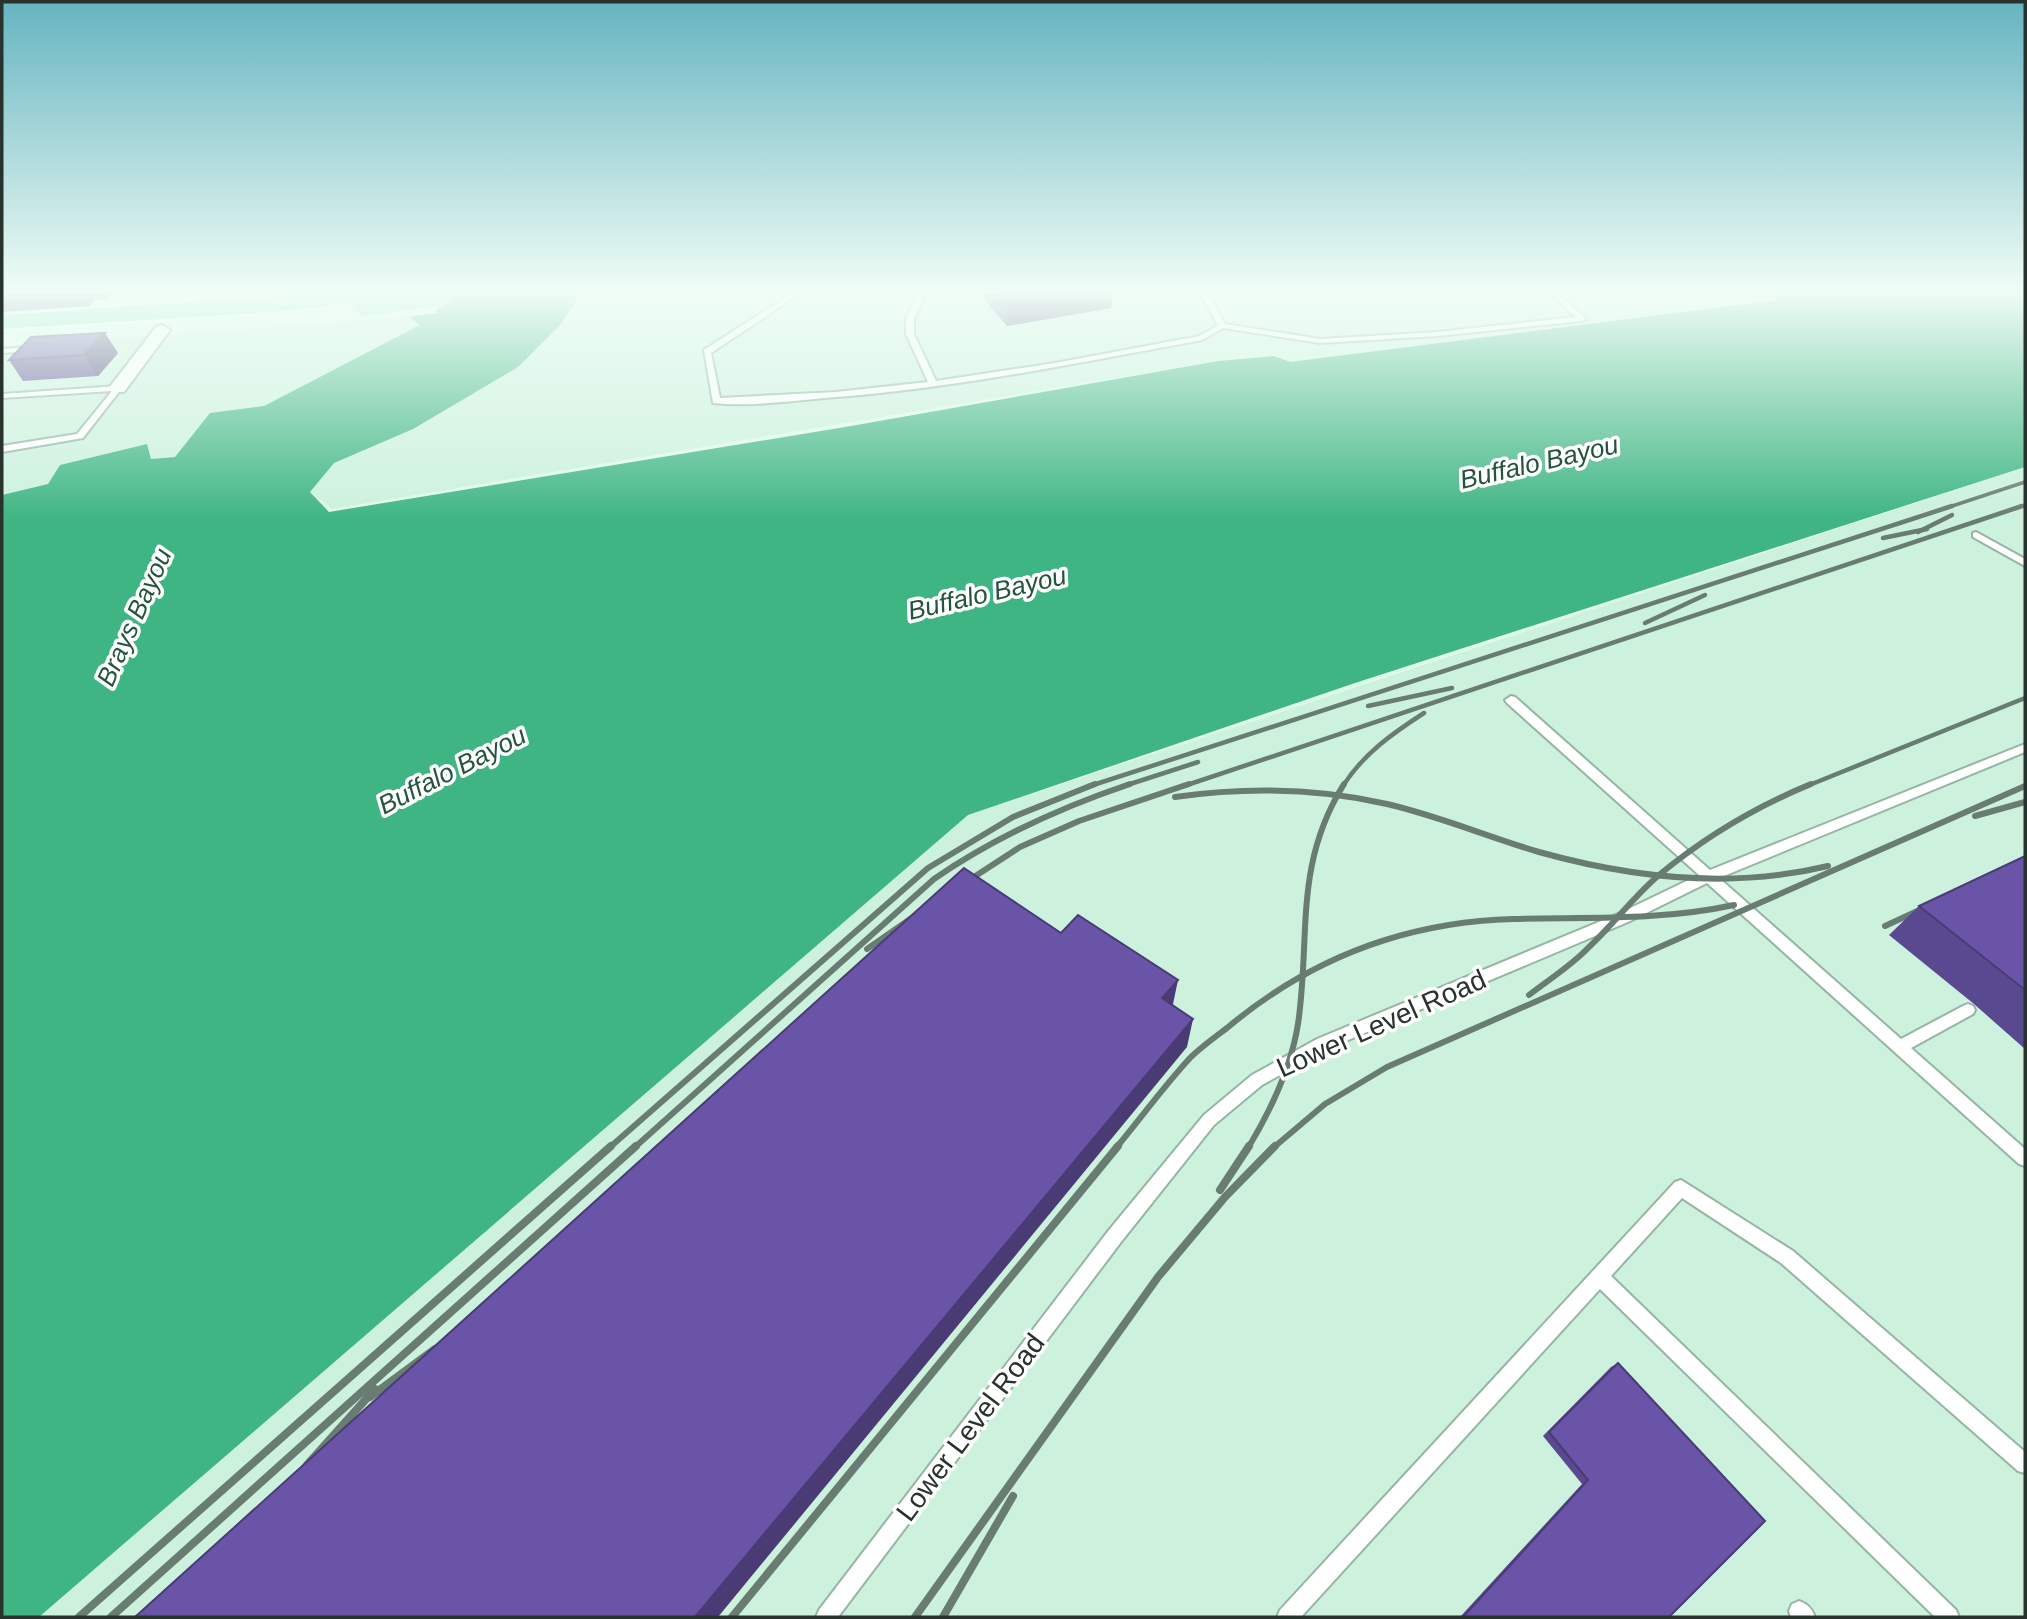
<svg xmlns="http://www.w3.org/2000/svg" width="2027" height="1619" viewBox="0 0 2027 1619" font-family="Helvetica,sans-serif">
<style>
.built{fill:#ccf1dd}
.water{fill:#40b584}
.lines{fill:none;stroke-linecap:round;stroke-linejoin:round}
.service-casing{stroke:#97b4a4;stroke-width:4}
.minor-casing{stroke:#97b4a4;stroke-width:4}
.primary-casing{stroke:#fff;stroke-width:4}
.service{fill:#fff;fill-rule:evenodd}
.minor{fill:#fff;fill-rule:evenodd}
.primary{fill:#7fe5bf;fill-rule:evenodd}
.rail-far3{stroke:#697c72;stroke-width:3.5}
.rail-far2{stroke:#697c72;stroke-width:4.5}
.rail-far1{stroke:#697c72;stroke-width:6}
.rail{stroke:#697c72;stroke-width:8}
.primary-bridge-casing{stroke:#fff;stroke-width:28;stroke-linecap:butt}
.primary-bridge{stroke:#7fe5bf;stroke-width:25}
.wall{fill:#5a4890}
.shaded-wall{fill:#4a3b75}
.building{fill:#6954a7;stroke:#4a3b75;stroke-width:2}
.labels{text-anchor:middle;stroke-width:7;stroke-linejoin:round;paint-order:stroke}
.water-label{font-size:26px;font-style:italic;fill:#25543e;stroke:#fff}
.near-street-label{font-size:28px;fill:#27332c;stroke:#fff}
</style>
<rect width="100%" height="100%" fill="#ddfbeb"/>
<g class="built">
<path d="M661 293H1767L1776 300 1404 351 1286 363 1276 356 1216 361 332 509 311 492 329 461 566 302Z"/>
<path d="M409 317 421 325 264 406 210 413 175 457 151 459 147 444 60 465 48 484 2 495V346Z"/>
<path d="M2025 467V1617H38L968 815Z"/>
</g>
<path class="water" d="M447 293H581L561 324 518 367 413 429 334 463 310 492 329 512 851 426 1218 361 1274 356 1290 362 1777 300 1770 293H2025V467L1355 683 968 815 39 1617H2V495L48 484 60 465 147 444 151 459 175 457 210 413 264 406 420 325 409 317 435 313Z"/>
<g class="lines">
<g class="service-casing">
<g id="service">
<path d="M792 293H801L711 353 720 398 836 392 928 382 906 334V319L918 293H926L914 319V334L936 381 1055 363 1200 336 1218 325 1200 293H1208L1225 324 1320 339 1437 332 1576 317 1550 293H1558L1586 319 1582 321 1437 336 1320 343 1223 328 1202 340C1077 363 952 389 824 398 791 401 746 407 713 403L704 350Z"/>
<path d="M33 347 37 349 36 351 2 353V349Z"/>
<path d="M118 386 122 388 83 438 2 452V446L77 434 112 391 2 398V394Z"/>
<path d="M1976 532 2025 559V566L1973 537V533Z"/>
<path d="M1511 696 1515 697 1710 870 2025 744V752L1719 878 1901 1039 1963 1006 1968 1004 1973 1006 1975 1010 1973 1014 1911 1048 2025 1149V1166L2019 1164 1707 883 1628 922 1327 1049 1262 1085 1214 1125 1121 1242 838 1617H816L819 1610 1109 1230 1204 1115 1252 1075 1317 1039 1618 914 1699 875 1507 703 1505 700Z"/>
<path d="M1681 1180 1793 1251 2025 1452V1473L2018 1471 1781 1263 1682 1198 1611 1276 1956 1610 1959 1617H1935L1600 1289 1301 1617H1277L1280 1610 1675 1182Z"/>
<path d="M1799 1601C1808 1604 1812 1609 1815 1617H1791L1789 1611 1792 1604Z"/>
</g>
</g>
<g class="minor-casing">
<g id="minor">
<path d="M186 293H202L191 309 186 311 178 306Z"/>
<path d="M162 325 170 330 124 392H112L109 388 112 384 156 327Z"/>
</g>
</g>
<g class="primary-casing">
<path id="primary" d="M322 293H391L380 300 286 311 2 329V315Z"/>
</g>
<use href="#service" class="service"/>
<use href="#minor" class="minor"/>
<use href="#primary" class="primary"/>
<g class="rail-far3">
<path d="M1946 508 2025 482"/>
<path d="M2017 508 2025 505"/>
</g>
<g class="rail-far2">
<path d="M1918 532 1952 515"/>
<path d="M1883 538 1927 529"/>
<path d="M1645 623 1705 595"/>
<path d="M1368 706 1452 688"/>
<path d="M1090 786 1952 506"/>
<path d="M1124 786 1198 762"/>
<path d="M1184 786 2022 506"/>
<path d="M1343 786C1363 754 1393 733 1424 713"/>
<path d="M1807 786 2025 698"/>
</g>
<g class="rail-far1">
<path d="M1175 797C1246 787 1317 788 1387 804 1439 816 1488 837 1539 852 1632 878 1733 889 1828 866"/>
<path d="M1975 816 2025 802"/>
<path d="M960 886 1020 847 1079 821 1189 784"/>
<path d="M1885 926 1926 907"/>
<path d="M867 949 916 915"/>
<path d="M1529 995C1548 980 1571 966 1588 948 1613 925 1633 897 1659 875 1706 836 1755 807 1811 784"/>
<path d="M609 1148 928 868 1013 817 1095 784"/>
<path d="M634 1148 934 879C995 837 1059 808 1130 784"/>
<path d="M1116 1148C1141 1118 1164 1086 1190 1058 1201 1047 1215 1037 1227 1028 1309 959 1405 922 1513 919 1587 917 1660 921 1734 905"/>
<path d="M1248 1148C1271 1110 1291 1068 1298 1024 1311 936 1293 866 1344 784"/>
<path d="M1273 1148 1325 1104 1387 1067 2025 786"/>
</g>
<g class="rail">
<path d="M1220 1190 1249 1146"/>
<path d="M370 1397 435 1349"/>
<path d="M307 1465 375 1389"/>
<path d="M79 1617 611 1146"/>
<path d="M111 1617 636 1146"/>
<path d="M732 1617 1118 1146"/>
<path d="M915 1617 1158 1277 1225 1197 1275 1146"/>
<path d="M943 1617 1013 1496"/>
</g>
<g class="primary-bridge-casing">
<path id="primary-bridge" d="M366 303 442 293"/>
</g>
<use href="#primary-bridge" class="primary-bridge"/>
</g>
<g class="wall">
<path d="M2 293H111L106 299 95 300 89 306 2 312Z"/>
<path d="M983 293H1112L1111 308 1007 326 983 298Z"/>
<path d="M118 353 98 376 23 381 9 360Z"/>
<path d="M2025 856V1049L1974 1004 1889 935 1919 906Z"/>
<path d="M1618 1363 1669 1617H1460L1582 1484 1543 1436 1611 1367Z"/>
</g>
<g class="shaded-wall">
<path d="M81 293H90L95 300 89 306Z"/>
<path d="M102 293H111L106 299Z"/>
<path d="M1042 293H1112L1111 308 1007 326V299Z"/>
<path d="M105 333 118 353 98 376 84 355Z"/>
<path d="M1178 980 1172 1009 1162 998Z"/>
<path d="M1193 1019 1187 1047 718 1617H695Z"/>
</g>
<g class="building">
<path d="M1002 293H1042L1007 299Z"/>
<path d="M105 333 84 355 9 360 31 337Z"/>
<path d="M2025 856V990L1919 906Z"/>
<path d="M964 868 1061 933 1078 915 1178 980 1162 998 1193 1019 695 1617H135Z"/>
<path d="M1618 1363 1765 1521 1669 1617H1463L1588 1480 1549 1432Z"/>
</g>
<linearGradient id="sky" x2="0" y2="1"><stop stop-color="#65b4c0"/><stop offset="0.56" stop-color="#f0fdf6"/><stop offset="1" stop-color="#f0fdf6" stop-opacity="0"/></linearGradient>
<rect width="2027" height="520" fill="url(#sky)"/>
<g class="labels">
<g class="water-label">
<text transform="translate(1539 462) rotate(-13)" y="9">Buffalo Bayou</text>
<text transform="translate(987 593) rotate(-13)" y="9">Buffalo Bayou</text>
<text transform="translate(134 617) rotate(-66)" y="9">Brays Bayou</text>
<text transform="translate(452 770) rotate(-27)" y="9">Buffalo Bayou</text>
</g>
<g class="near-street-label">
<text transform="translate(1381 1023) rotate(-24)" y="10">Lower Level Road</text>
<text transform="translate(970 1427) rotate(-53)" y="10">Lower Level Road</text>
</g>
</g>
<rect width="2027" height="1619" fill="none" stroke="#27332c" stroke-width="7"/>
</svg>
